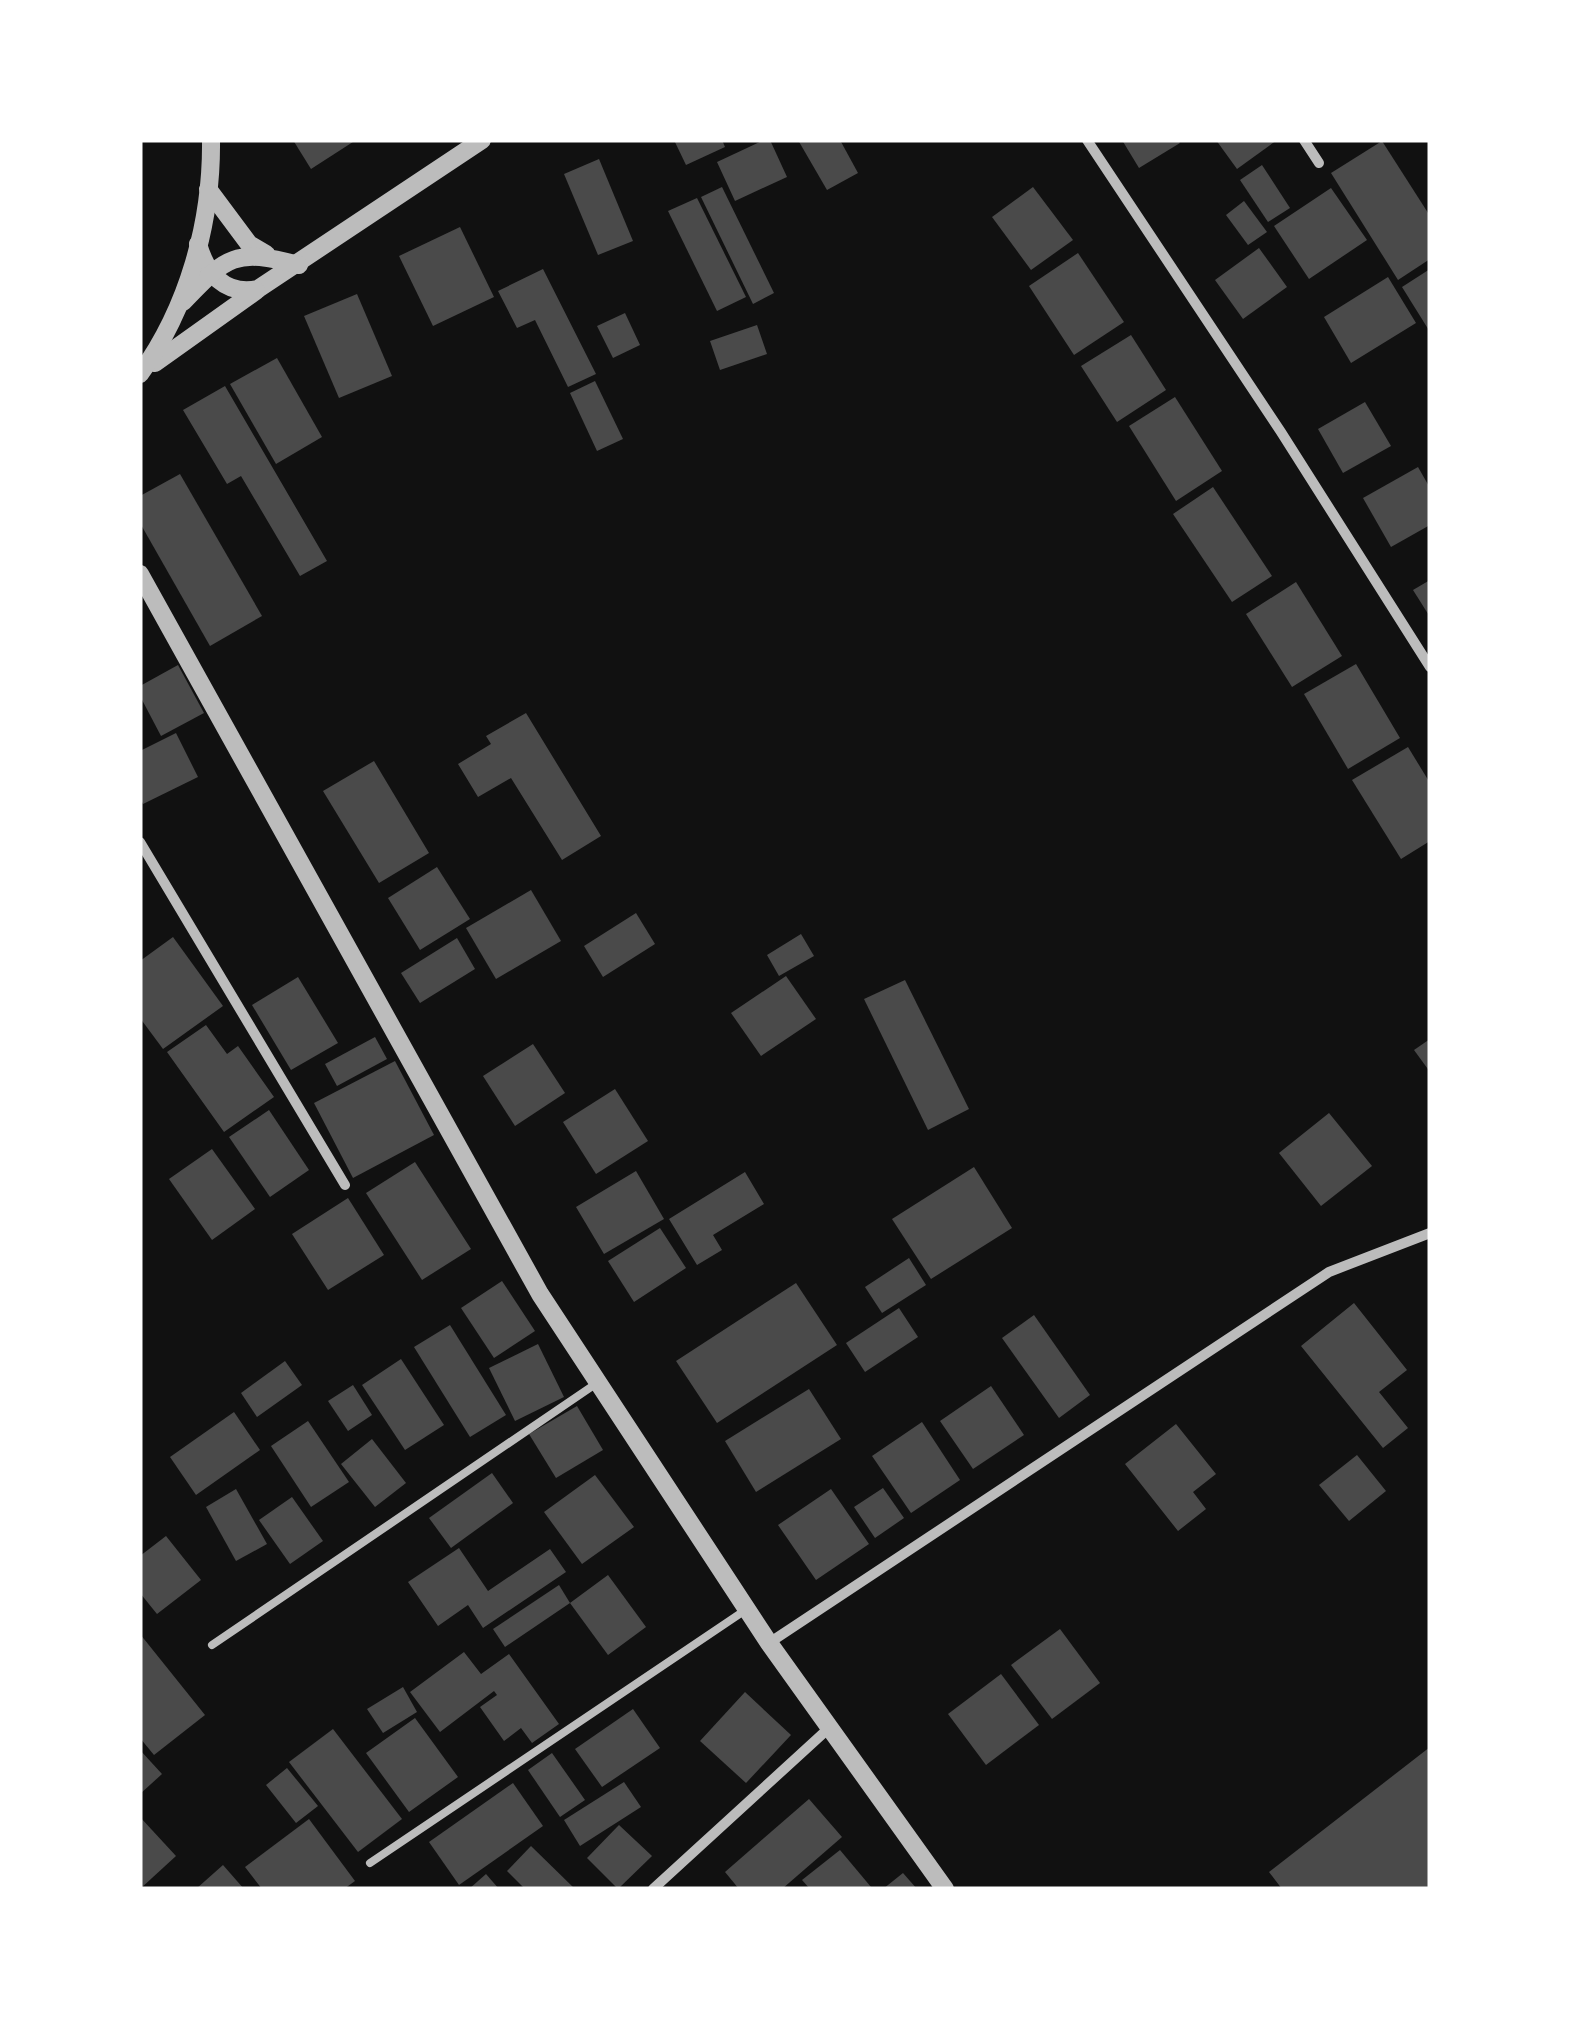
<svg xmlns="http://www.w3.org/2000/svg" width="1570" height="2029" viewBox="0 0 1570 2029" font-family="'Fira Sans',sans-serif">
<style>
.building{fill:#4a4a4a}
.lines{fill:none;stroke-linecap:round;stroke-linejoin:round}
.service{stroke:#bcbcbc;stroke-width:8}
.minor{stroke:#bcbcbc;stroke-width:10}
.tertiary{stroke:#bcbcbc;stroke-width:18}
</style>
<rect width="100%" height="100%" fill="#111"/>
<g class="building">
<path d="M293 140H356L311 169Z"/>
<path d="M674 140H722L725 147 686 165Z"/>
<path d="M764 140H770L787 177 735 201 717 162Z"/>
<path d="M798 140H840L858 173 827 190Z"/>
<path d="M1122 140H1178L1180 143 1139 168Z"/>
<path d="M1216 140H1277L1237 169Z"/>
<path d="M1382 141 1430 216V259L1398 280 1331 173Z"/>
<path d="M599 159 633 241 598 255 564 174Z"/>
<path d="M1262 165 1290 208 1268 222 1240 180Z"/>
<path d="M722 187 774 293 753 304 701 197Z"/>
<path d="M1033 187 1073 240 1031 270 992 217Z"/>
<path d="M1331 188 1367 240 1309 279 1274 226Z"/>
<path d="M697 198 746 297 717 311 668 211Z"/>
<path d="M1244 201 1267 232 1248 245 1226 215Z"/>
<path d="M460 227 494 297 433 326 399 256Z"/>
<path d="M1259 248 1287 287 1243 319 1215 280Z"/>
<path d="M1078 253 1124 322 1074 355 1029 286Z"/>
<path d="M543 269 596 374 568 387 535 320 517 328 498 291Z"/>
<path d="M1430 269V332L1402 287Z"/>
<path d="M1388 277 1416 323 1351 363 1324 317Z"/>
<path d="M357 294 392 376 339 398 304 316Z"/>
<path d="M625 313 640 345 613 358 597 326Z"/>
<path d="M757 325 767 354 720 370 710 341Z"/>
<path d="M1131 335 1166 390 1117 422 1081 366Z"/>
<path d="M277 358 322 437 276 464 230 384Z"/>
<path d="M595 381 623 439 597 451 570 393Z"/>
<path d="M225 386 327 561 300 576 241 476 227 484 183 410Z"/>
<path d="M1175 397 1222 471 1176 501 1129 426Z"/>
<path d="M1365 402 1391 446 1343 473 1318 429Z"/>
<path d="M1418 467 1430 488V525L1391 547 1363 498Z"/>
<path d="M180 474 262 616 210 646 140 523V496Z"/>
<path d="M1213 487 1272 576 1232 602 1173 514Z"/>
<path d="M1430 580V617L1413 590Z"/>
<path d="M1296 582 1342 656 1292 687 1246 614Z"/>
<path d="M1356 664 1400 738 1348 769 1304 694Z"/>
<path d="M178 665 204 713 161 736 140 696V686Z"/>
<path d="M526 713 601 836 562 860 511 778 478 797 458 764 491 744 486 736Z"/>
<path d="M176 733 198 777 143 804 140 798V751Z"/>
<path d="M1408 747 1430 783V841L1401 859 1352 780Z"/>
<path d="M374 761 429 853 379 883 323 791Z"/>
<path d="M437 867 470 919 420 950 388 898Z"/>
<path d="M531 890 561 941 496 979 466 928Z"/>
<path d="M636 913 655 944 603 977 584 946Z"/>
<path d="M801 934 814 956 779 976 767 955Z"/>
<path d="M173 937 223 1006 163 1049 140 1018V961Z"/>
<path d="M457 938 475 969 420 1003 401 973Z"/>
<path d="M786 976 816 1019 761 1056 731 1013Z"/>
<path d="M298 977 338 1043 291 1070 252 1005Z"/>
<path d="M905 980 969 1109 928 1130 864 999Z"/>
<path d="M206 1025 227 1054 238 1046 274 1097 224 1132 167 1052Z"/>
<path d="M375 1037 387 1059 337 1086 325 1064Z"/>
<path d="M1430 1039V1072L1414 1050Z"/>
<path d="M533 1044 565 1093 515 1126 483 1076Z"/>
<path d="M395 1061 434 1135 353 1178 314 1103Z"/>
<path d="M615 1089 648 1141 596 1174 563 1122Z"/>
<path d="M269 1110 309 1170 270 1197 229 1137Z"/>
<path d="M1329 1113 1372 1166 1321 1206 1279 1153Z"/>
<path d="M212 1149 255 1209 212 1240 169 1179Z"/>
<path d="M415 1162 471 1249 422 1280 366 1193Z"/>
<path d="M974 1167 1012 1228 931 1279 892 1219Z"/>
<path d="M636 1171 664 1219 604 1254 576 1207Z"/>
<path d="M745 1172 764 1204 713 1235 722 1250 697 1265 669 1219Z"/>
<path d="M348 1198 384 1255 328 1290 292 1234Z"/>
<path d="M660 1228 686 1268 634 1302 608 1261Z"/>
<path d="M909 1258 926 1285 882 1313 865 1287Z"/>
<path d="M502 1281 535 1331 494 1358 461 1308Z"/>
<path d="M796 1283 837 1345 717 1423 676 1361Z"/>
<path d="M1354 1303 1407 1370 1379 1392 1408 1428 1383 1448 1301 1346Z"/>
<path d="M899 1308 918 1337 865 1372 846 1343Z"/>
<path d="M1034 1315 1090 1395 1059 1418 1002 1338Z"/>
<path d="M450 1325 506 1415 470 1437 414 1347Z"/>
<path d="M538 1344 564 1397 515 1421 489 1368Z"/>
<path d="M401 1359 444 1425 405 1450 362 1385Z"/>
<path d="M285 1361 302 1385 257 1417 241 1393Z"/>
<path d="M353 1385 372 1415 348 1431 328 1401Z"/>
<path d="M991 1386 1024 1435 973 1469 940 1421Z"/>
<path d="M809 1389 841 1439 756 1492 725 1441Z"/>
<path d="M577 1406 603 1450 556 1478 529 1434Z"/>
<path d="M234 1412 260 1450 196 1495 170 1457Z"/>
<path d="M308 1421 349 1482 311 1507 271 1446Z"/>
<path d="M922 1422 960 1480 911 1513 872 1456Z"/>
<path d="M1176 1424 1216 1474 1193 1492 1206 1509 1178 1531 1125 1464Z"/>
<path d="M372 1439 406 1483 375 1507 341 1464Z"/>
<path d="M1357 1455 1386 1491 1349 1521 1319 1485Z"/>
<path d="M492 1473 513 1503 451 1548 429 1518Z"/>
<path d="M595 1475 634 1527 582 1564 544 1512Z"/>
<path d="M883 1488 904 1518 875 1538 854 1507Z"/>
<path d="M236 1489 267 1544 236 1561 206 1507Z"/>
<path d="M831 1489 869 1544 816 1580 778 1525Z"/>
<path d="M292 1497 323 1541 290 1564 259 1520Z"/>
<path d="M166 1536 201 1580 157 1614 140 1593V1556Z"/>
<path d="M459 1548 488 1591 550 1549 566 1572 483 1628 468 1605 438 1626 408 1582Z"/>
<path d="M608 1575 646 1627 608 1655 570 1603Z"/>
<path d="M559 1585 570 1603 505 1647 493 1629Z"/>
<path d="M1060 1629 1100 1683 1052 1719 1011 1665Z"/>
<path d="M140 1634 205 1715 154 1755 140 1738Z"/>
<path d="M464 1652 481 1674 509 1654 559 1724 532 1743 521 1728 504 1741 480 1707 497 1695 494 1691 440 1732 410 1692Z"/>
<path d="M1001 1674 1039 1725 986 1765 948 1714Z"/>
<path d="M403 1687 417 1712 383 1733 367 1709Z"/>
<path d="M745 1692 791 1735 746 1783 700 1741Z"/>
<path d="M633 1709 660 1748 602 1787 575 1749Z"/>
<path d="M415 1718 458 1777 409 1812 366 1753Z"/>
<path d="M333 1729 402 1819 358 1852 289 1762Z"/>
<path d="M1430 1747V1889H1282L1269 1872Z"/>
<path d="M140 1750 162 1774 140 1794Z"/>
<path d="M552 1753 585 1800 560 1817 528 1770Z"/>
<path d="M287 1768 318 1806 296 1823 266 1785Z"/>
<path d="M624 1782 641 1807 580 1846 564 1820Z"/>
<path d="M513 1783 543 1826 459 1885 429 1842Z"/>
<path d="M809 1799 842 1837 782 1889H739L725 1872Z"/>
<path d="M140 1817 176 1856 140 1889Z"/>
<path d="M309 1819 355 1881 344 1889H262L245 1867Z"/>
<path d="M619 1825 652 1856 618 1889 587 1858Z"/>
<path d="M531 1846 575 1889H525L507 1871Z"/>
<path d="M840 1850 871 1887 810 1889 802 1880Z"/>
<path d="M223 1865 244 1889H196Z"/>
<path d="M903 1873 917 1889H883Z"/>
<path d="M486 1874 499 1889H469Z"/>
</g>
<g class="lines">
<g class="service">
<path d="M212 1645 597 1383"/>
<path d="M370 1863 747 1609"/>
</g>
<g class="minor">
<path d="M1087 140 1281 432 1430 667"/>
<path d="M1304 140 1319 163"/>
<path d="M140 842 345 1185"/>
<path d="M769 1643 1329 1272 1430 1233"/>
<path d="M653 1889 829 1728"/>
</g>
<g class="tertiary">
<path d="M208 189 249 244 266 254"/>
<path d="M198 244C206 273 225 296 258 289L482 140"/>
<path d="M183 302C227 256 235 248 299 265"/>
<path d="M155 363 256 291"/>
<path d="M140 374C188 308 212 222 211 140"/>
<path d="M140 574 540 1294 769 1643 945 1889"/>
</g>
</g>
<rect width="1570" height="2029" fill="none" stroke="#ffffff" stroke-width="285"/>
</svg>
